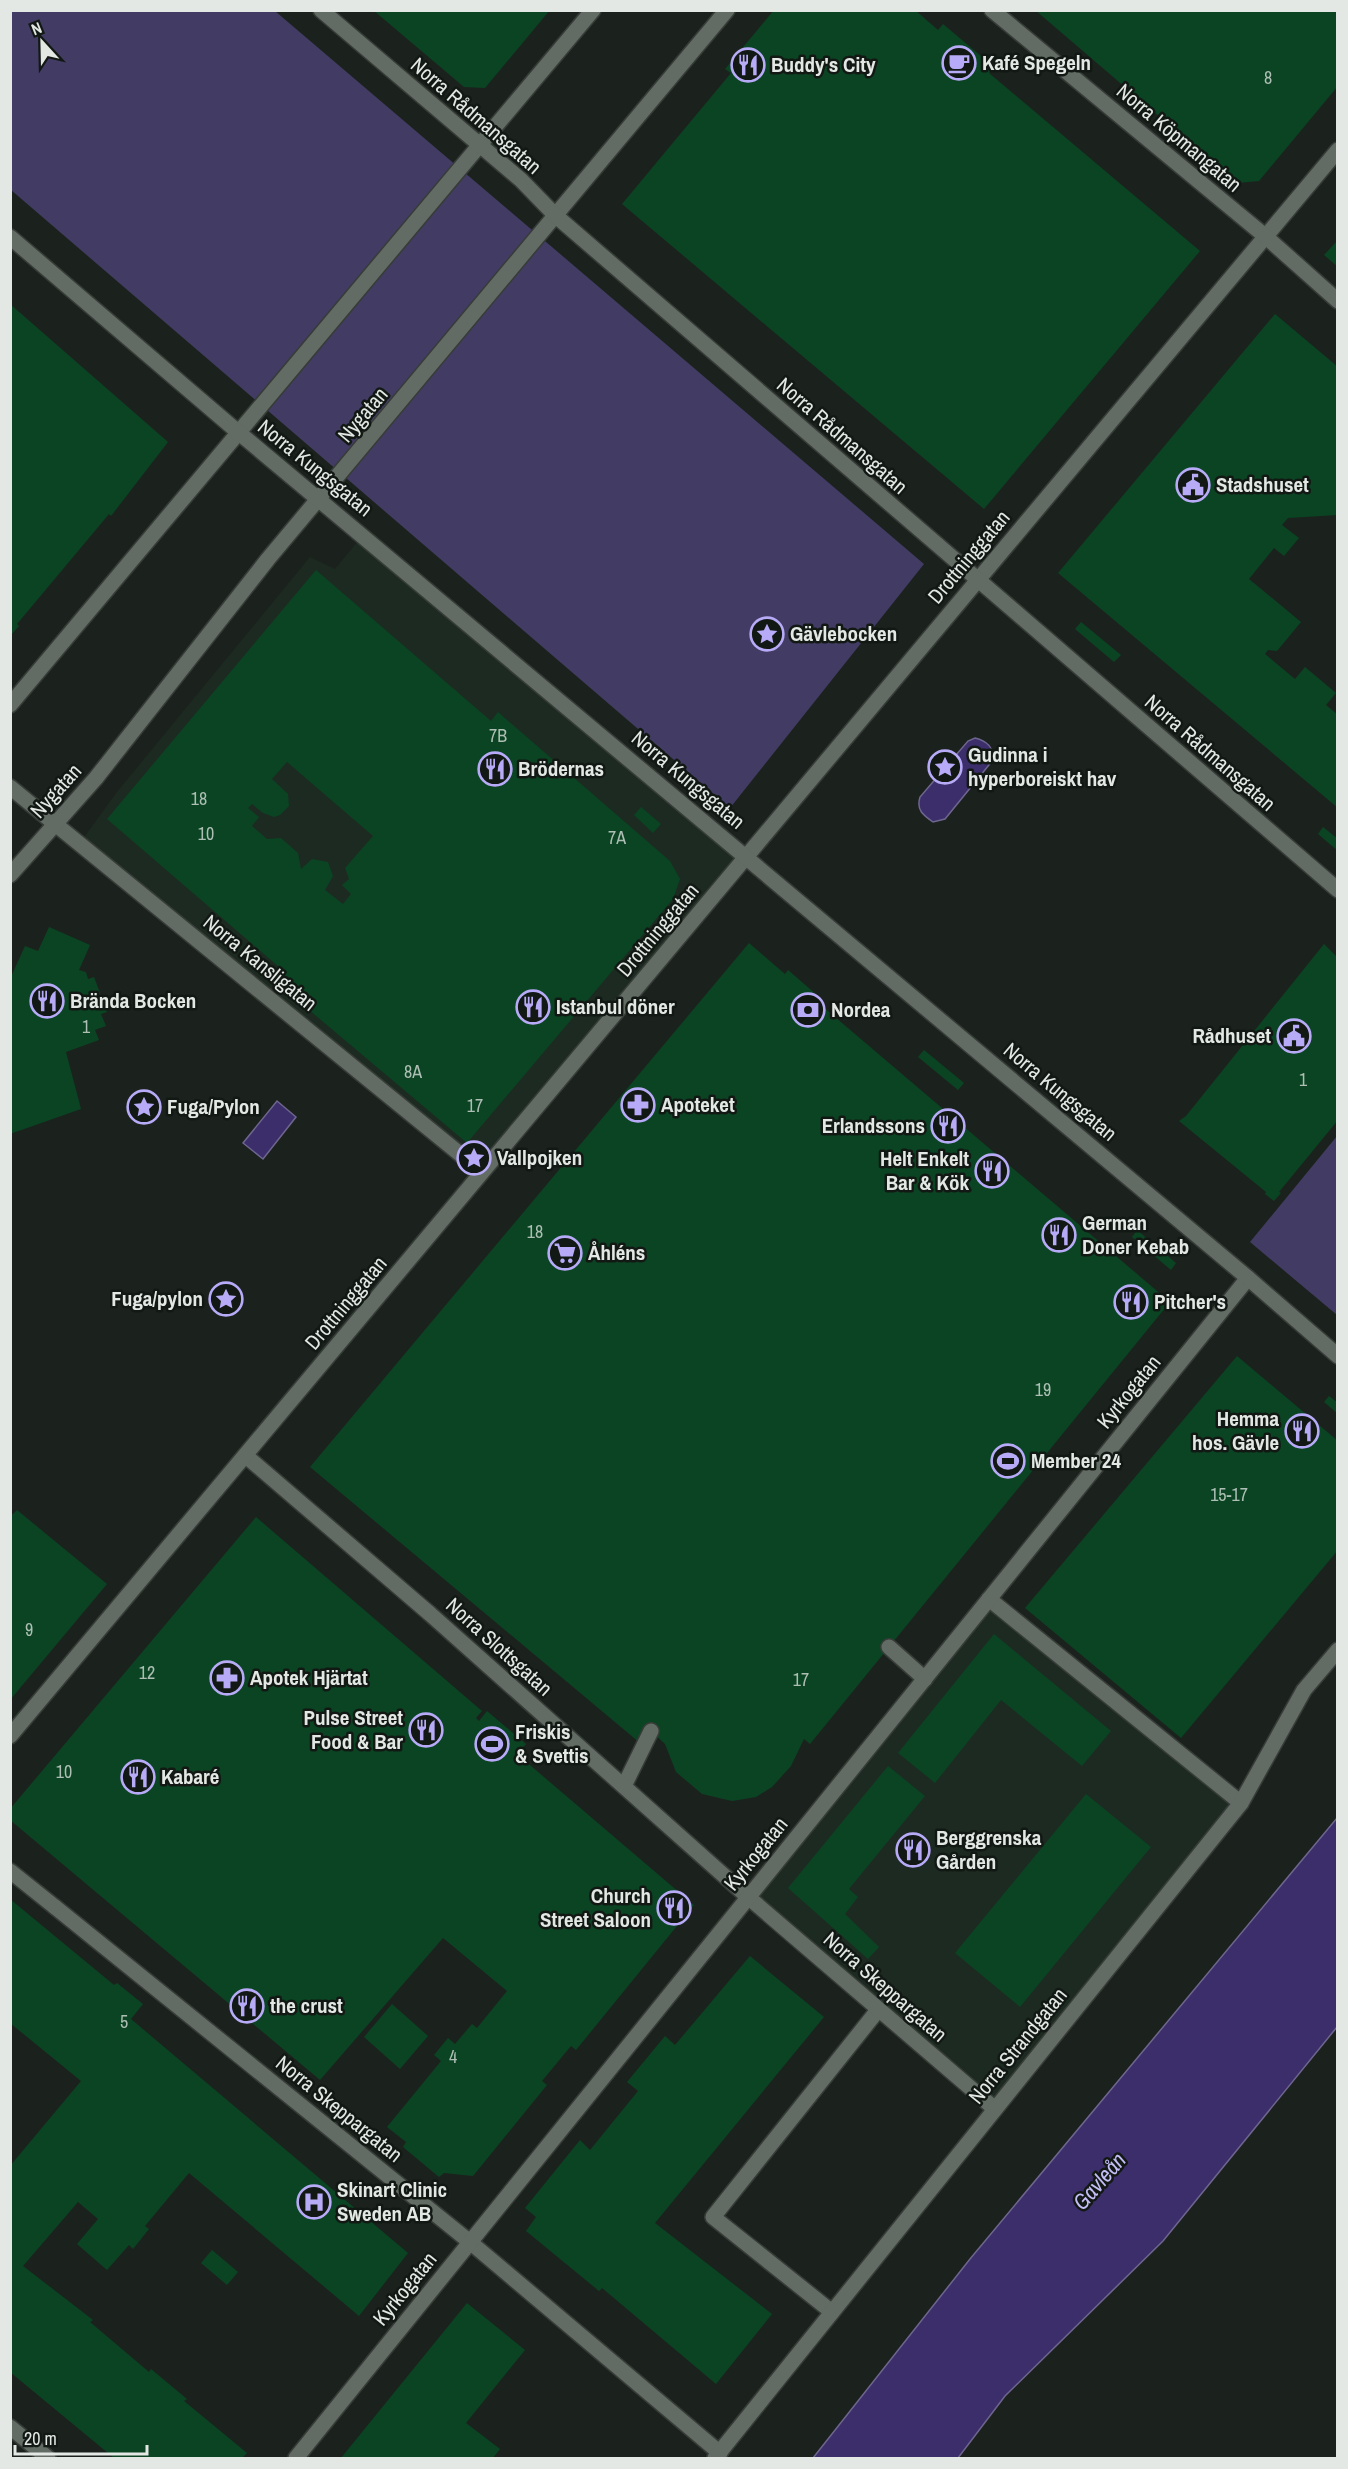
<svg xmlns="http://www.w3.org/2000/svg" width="1348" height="2469" viewBox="0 0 1348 2469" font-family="'Archivo Narrow',sans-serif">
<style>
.built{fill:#1d2a21}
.green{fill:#423b63}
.water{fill:#3c2e6b;stroke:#6e668f;stroke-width:1.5}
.building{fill:#0b4423;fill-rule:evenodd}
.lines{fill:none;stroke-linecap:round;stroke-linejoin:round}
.service-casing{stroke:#373c38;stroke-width:18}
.pedestrian-casing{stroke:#373c38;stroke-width:18}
.minor-casing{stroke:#373c38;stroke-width:18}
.tertiary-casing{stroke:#373c38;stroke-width:18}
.service{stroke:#626b64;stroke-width:15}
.pedestrian{stroke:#626b64;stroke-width:15}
.minor{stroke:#626b64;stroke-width:15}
.tertiary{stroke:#626b64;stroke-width:15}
.labels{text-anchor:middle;stroke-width:5;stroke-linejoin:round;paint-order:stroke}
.number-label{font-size:18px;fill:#adbfb4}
.poi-label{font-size:21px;font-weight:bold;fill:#e3e8e4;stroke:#121914;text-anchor:start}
.street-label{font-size:21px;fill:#e3e8e4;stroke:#121914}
.water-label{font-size:22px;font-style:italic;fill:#c5bdf6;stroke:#121914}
</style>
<rect width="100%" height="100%" fill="#1b221d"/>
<g class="built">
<path d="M363 535 747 856 482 1172 80 843 117 792 310 557 335 569Z"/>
<path d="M989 1599 1241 1803 995 2109 748 1897Z"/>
</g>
<g class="green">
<path d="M11 11H275L924 564 730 808 11 190Z"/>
<path d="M1337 1136V1315L1250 1242Z"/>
</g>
<g class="water">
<path d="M975 738C987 741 994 747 993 760L945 819 933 822C923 815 916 810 920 797L968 741Z"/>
<path d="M277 1101 296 1117 263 1159 243 1143Z"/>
<path d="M1337 1818V2027L1163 2241 1005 2396 958 2458H813L970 2259Z"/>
</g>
<g class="building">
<path d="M373 10H550L485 88 464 87Z"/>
<path d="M774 10H915L938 30 943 24 994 67 989 73 1200 251 984 509 622 204 731 73 725 69Z"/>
<path d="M1035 10H1338V86L1259 181 1237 183Z"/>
<path d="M1338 240V267L1324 255Z"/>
<path d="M10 304 168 442 111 516 109 514 17 624 19 626 10 636Z"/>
<path d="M1275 314 1338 367V515L1288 518 1282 525 1299 538 1284 556 1274 548 1249 579 1301 622 1277 651 1268 650 1265 654 1295 679 1305 667 1336 693 1326 705 1338 715V808L1058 573Z"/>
<path d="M316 570 491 721 498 712 670 861 680 879 673 899 467 1143 277 983 286 973 107 819ZM287 762 373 836 345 868 349 879 342 885 351 894 343 904 325 890 333 876 328 862 312 859 301 869 298 853 281 838 267 839 252 826 259 817 248 808 252 804 263 813 274 817 280 815 289 806 288 794 272 779Z"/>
<path d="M1081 622 1121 655 1114 662 1075 629Z"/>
<path d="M641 807 661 824 653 833 634 815Z"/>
<path d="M1323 827 1338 839V851L1318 834Z"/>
<path d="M49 927 90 945 79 970 86 972 88 979 94 977 107 1012 101 1014 106 1026 95 1030 99 1040 66 1052 81 1109 10 1134V979L25 946 38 951Z"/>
<path d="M749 943 785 974 788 970 818 996 815 1000 1170 1302 810 1744 804 1739 791 1766 772 1787 756 1797 732 1801 702 1794 676 1772 665 1744 651 1731 640 1743 310 1467Z"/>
<path d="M1324 944 1338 958V1120L1279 1192 1281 1193 1274 1201 1265 1194 1266 1192 1179 1121 1186 1116Z"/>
<path d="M924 1050 964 1083 958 1090 918 1057Z"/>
<path d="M1137 1230 1176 1263 1171 1270 1132 1237Z"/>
<path d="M1237 1356 1338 1441V1550L1181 1738 1025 1608Z"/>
<path d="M1329 1396 1338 1403V1414L1324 1402Z"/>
<path d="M17 1510 107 1584 10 1700V1517Z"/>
<path d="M256 1517 482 1711 476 1718 479 1721 487 1711 526 1744 517 1754 694 1905 576 2050 571 2046 542 2081 547 2085 473 2176 444 2173 439 2177 403 2147 406 2142 387 2127 441 2061 434 2055 448 2038 455 2044 472 2024 477 2028 507 1991 443 1938 320 2080 10 1820V1809Z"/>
<path d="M994 1634 1111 1731 1082 1766 1001 1700 935 1783 898 1753Z"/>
<path d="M888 1766 925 1796 849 1889 858 1897 845 1914 879 1947 868 1959 788 1888Z"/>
<path d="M1086 1794 1151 1847 1020 2007 955 1953Z"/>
<path d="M10 1899 114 1985 117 1983 143 2004 131 2019 408 2253 359 2316 189 2173 145 2226 149 2229 133 2249 129 2245 107 2270 77 2244 98 2219 78 2202 23 2266 93 2320 90 2322 149 2372 151 2369 187 2399 184 2401 247 2453 242 2458H114L10 2372V2166L81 2081 10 2023Z"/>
<path d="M750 1956 824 2017 655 2223 772 2314 716 2384 602 2288 599 2291 526 2231 536 2217 525 2208 580 2140 590 2150 638 2091 627 2082 665 2036 675 2045Z"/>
<path d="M392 2004 428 2036 400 2069 364 2037Z"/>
<path d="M212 2250 238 2272 227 2285 201 2263Z"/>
<path d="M467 2303 525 2350 466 2423 500 2449 493 2458H341Z"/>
</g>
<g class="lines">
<g class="service-casing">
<g id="service">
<path d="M889 1647 925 1679"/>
<path d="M624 1786 651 1731"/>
<path d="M832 2312 713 2217 878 2010"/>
</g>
</g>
<g class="pedestrian-casing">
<g id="pedestrian">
<path d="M54 823 482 1172"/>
<path d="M246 1456 429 1613"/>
<path d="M989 1599 1241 1803"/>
<path d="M10 1736 1338 150"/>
<path d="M10 1871 55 1907"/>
</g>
</g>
<g class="minor-casing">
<g id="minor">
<path d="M992 10 1265 236 1338 301"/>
<path d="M10 705 593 10"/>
<path d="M10 787 54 823"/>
<path d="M10 875 96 778 268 559 727 10"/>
<path d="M429 1613 748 1897 995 2109"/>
<path d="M55 1907 470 2242 720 2453"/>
<path d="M10 2427 48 2458"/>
<path d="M296 2458 1248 1278"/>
<path d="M715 2458 1241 1803 1304 1690 1338 1650"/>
</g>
</g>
<g class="tertiary-casing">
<g id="tertiary">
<path d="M321 10 521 180 556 216 1338 890"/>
<path d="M10 237 238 432 1248 1278 1338 1356"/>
</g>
</g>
<use href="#service" class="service"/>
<use href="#pedestrian" class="pedestrian"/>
<use href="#minor" class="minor"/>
<use href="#tertiary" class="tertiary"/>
</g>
<defs>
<g id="cafe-ring" transform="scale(1.725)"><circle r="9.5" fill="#121914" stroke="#b7abf7" stroke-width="1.5"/><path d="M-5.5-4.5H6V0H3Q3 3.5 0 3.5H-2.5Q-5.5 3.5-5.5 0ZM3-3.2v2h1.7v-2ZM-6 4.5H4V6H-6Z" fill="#b7abf7"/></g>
<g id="restaurant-ring" transform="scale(1.725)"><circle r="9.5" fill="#121914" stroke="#b7abf7" stroke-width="1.5"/><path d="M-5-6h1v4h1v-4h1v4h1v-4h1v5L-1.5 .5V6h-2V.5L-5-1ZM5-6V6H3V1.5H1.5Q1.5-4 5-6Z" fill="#b7abf7"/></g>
<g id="civic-ring" transform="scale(1.725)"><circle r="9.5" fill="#121914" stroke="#b7abf7" stroke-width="1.5"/><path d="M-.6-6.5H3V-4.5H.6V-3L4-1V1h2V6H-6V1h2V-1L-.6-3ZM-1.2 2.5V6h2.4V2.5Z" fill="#b7abf7"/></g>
<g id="sight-ring" transform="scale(1.725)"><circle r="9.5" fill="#121914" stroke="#b7abf7" stroke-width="1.5"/><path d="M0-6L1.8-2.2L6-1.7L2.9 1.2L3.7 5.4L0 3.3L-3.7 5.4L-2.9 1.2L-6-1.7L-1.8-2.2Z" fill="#b7abf7"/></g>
<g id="bank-ring" transform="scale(1.725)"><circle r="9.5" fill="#121914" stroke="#b7abf7" stroke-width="1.5"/><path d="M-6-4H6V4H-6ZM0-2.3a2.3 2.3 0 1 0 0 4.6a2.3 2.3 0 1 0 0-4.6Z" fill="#b7abf7"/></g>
<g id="pharmacy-ring" transform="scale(1.725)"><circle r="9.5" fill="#121914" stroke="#b7abf7" stroke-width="1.5"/><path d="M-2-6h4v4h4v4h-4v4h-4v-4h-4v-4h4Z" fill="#b7abf7"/></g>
<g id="supermarket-ring" transform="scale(1.725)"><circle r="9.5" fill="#121914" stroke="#b7abf7" stroke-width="1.5"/><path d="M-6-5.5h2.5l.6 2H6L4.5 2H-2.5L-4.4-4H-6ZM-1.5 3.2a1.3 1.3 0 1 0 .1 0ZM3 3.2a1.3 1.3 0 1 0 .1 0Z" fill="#b7abf7"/></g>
<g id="stadium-ring" transform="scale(1.725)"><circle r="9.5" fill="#121914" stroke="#b7abf7" stroke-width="1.5"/><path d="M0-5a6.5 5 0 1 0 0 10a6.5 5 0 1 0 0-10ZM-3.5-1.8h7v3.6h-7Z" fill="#b7abf7"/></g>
<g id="hospital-ring" transform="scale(1.725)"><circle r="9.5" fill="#121914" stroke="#b7abf7" stroke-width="1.5"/><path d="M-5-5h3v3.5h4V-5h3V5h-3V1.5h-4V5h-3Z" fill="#b7abf7"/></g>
</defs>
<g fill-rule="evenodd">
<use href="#cafe-ring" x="959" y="63"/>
<use href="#restaurant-ring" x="748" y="65"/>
<use href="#civic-ring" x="1193" y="485"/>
<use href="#sight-ring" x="767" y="634"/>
<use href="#sight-ring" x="945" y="767"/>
<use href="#restaurant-ring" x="495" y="769"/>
<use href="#restaurant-ring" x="47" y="1001"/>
<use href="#restaurant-ring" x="533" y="1007"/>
<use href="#bank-ring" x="808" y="1010"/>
<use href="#civic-ring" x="1294" y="1036"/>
<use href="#pharmacy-ring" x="638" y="1105"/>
<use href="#sight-ring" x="144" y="1107"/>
<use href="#restaurant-ring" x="948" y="1126"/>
<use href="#sight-ring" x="474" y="1158"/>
<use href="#restaurant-ring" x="992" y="1171"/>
<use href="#restaurant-ring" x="1059" y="1235"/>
<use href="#supermarket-ring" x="565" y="1253"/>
<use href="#sight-ring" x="226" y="1299"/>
<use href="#restaurant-ring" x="1131" y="1302"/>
<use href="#restaurant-ring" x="1302" y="1431"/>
<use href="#stadium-ring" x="1008" y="1461"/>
<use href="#pharmacy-ring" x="227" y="1678"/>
<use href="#restaurant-ring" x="426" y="1730"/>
<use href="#stadium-ring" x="492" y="1744"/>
<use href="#restaurant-ring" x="138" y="1777"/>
<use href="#restaurant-ring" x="913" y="1850"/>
<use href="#restaurant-ring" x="674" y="1908"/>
<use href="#restaurant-ring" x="247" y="2006"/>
<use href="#hospital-ring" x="314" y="2202"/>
</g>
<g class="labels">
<g class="number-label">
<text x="1268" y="84">8</text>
<text x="498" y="742">7B</text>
<text x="199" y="805">18</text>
<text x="206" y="840">10</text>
<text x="617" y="844">7A</text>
<text x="86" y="1033">1</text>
<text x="413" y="1078">8A</text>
<text x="1303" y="1086">1</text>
<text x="475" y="1112">17</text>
<text x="535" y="1238">18</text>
<text x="1043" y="1396">19</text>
<text x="1229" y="1501">15-17</text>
<text x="29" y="1636">9</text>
<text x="147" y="1679">12</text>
<text x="801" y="1686">17</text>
<text x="64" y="1778">10</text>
<text x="124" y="2028">5</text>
<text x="453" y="2063">4</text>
</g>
<g class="poi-label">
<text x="982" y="70">Kafé Spegeln</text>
<text x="771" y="72">Buddy's City</text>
<text x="1216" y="492">Stadshuset</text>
<text x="790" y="641">Gävlebocken</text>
<text x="968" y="762">Gudinna i<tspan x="968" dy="24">hyperboreiskt hav</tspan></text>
<text x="518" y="776">Brödernas</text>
<text x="70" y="1008">Brända Bocken</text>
<text x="556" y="1014">Istanbul döner</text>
<text x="831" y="1017">Nordea</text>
<text x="1271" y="1043" text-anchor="end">Rådhuset</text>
<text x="661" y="1112">Apoteket</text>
<text x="167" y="1114">Fuga/Pylon</text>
<text x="925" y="1133" text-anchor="end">Erlandssons</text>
<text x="497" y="1165">Vallpojken</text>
<text x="969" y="1166" text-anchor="end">Helt Enkelt<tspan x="969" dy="24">Bar &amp; Kök</tspan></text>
<text x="1082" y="1230">German<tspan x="1082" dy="24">Doner Kebab</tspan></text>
<text x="588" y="1260">Åhléns</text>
<text x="203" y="1306" text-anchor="end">Fuga/pylon</text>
<text x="1154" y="1309">Pitcher's</text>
<text x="1279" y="1426" text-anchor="end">Hemma<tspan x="1279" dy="24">hos. Gävle</tspan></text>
<text x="1031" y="1468">Member 24</text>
<text x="250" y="1685">Apotek Hjärtat</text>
<text x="403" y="1725" text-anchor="end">Pulse Street<tspan x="403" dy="24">Food &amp; Bar</tspan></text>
<text x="515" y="1739">Friskis<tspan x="515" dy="24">&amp; Svettis</tspan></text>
<text x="161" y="1784">Kabaré</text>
<text x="936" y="1845">Berggrenska<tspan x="936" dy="24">Gården</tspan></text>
<text x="651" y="1903" text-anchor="end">Church<tspan x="651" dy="24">Street Saloon</tspan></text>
<text x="270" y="2013">the crust</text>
<text x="337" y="2197">Skinart Clinic<tspan x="337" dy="24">Sweden AB</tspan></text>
</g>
<g class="street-label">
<text transform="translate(476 116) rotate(41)" y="7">Norra Rådmansgatan</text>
<text transform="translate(1179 138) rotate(40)" y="7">Norra Köpmangatan</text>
<text transform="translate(363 415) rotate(-50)" y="7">Nygatan</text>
<text transform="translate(842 436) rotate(41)" y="7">Norra Rådmansgatan</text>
<text transform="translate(315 468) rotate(39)" y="7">Norra Kungsgatan</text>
<text transform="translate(969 557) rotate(-50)" y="7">Drottninggatan</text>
<text transform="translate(1210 753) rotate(41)" y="7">Norra Rådmansgatan</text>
<text transform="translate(688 780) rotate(40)" y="7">Norra Kungsgatan</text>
<text transform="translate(56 791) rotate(-48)" y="7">Nygatan</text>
<text transform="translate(658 930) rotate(-50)" y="7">Drottninggatan</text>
<text transform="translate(260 963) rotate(39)" y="7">Norra Kansligatan</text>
<text transform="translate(1060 1092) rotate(40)" y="7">Norra Kungsgatan</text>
<text transform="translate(346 1303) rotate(-50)" y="7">Drottninggatan</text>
<text transform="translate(1129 1392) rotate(-51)" y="7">Kyrkogatan</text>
<text transform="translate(499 1647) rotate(42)" y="7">Norra Slottsgatan</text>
<text transform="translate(756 1854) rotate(-51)" y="7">Kyrkogatan</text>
<text transform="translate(885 1987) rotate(41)" y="7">Norra Skeppargatan</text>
<text transform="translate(1018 2046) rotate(-51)" y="7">Norra Strandgatan</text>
<text transform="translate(339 2109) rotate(39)" y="7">Norra Skeppargatan</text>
<text transform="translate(405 2289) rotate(-51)" y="7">Kyrkogatan</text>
</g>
<g class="water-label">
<text transform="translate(1099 2181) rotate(-49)" y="8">Gavleån</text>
</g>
</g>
<rect width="1348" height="2469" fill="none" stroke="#e3e8e4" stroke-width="24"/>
<g transform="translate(42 42) rotate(338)" stroke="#121914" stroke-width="4.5" paint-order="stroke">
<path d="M0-4.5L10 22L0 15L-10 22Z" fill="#e3e8e4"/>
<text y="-9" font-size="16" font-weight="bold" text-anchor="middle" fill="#e3e8e4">N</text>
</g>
<path d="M15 2445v9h132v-9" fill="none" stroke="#e3e8e4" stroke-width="3"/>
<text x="24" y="2445" font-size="18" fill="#e3e8e4" stroke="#121914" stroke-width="4.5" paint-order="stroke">20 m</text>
</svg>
